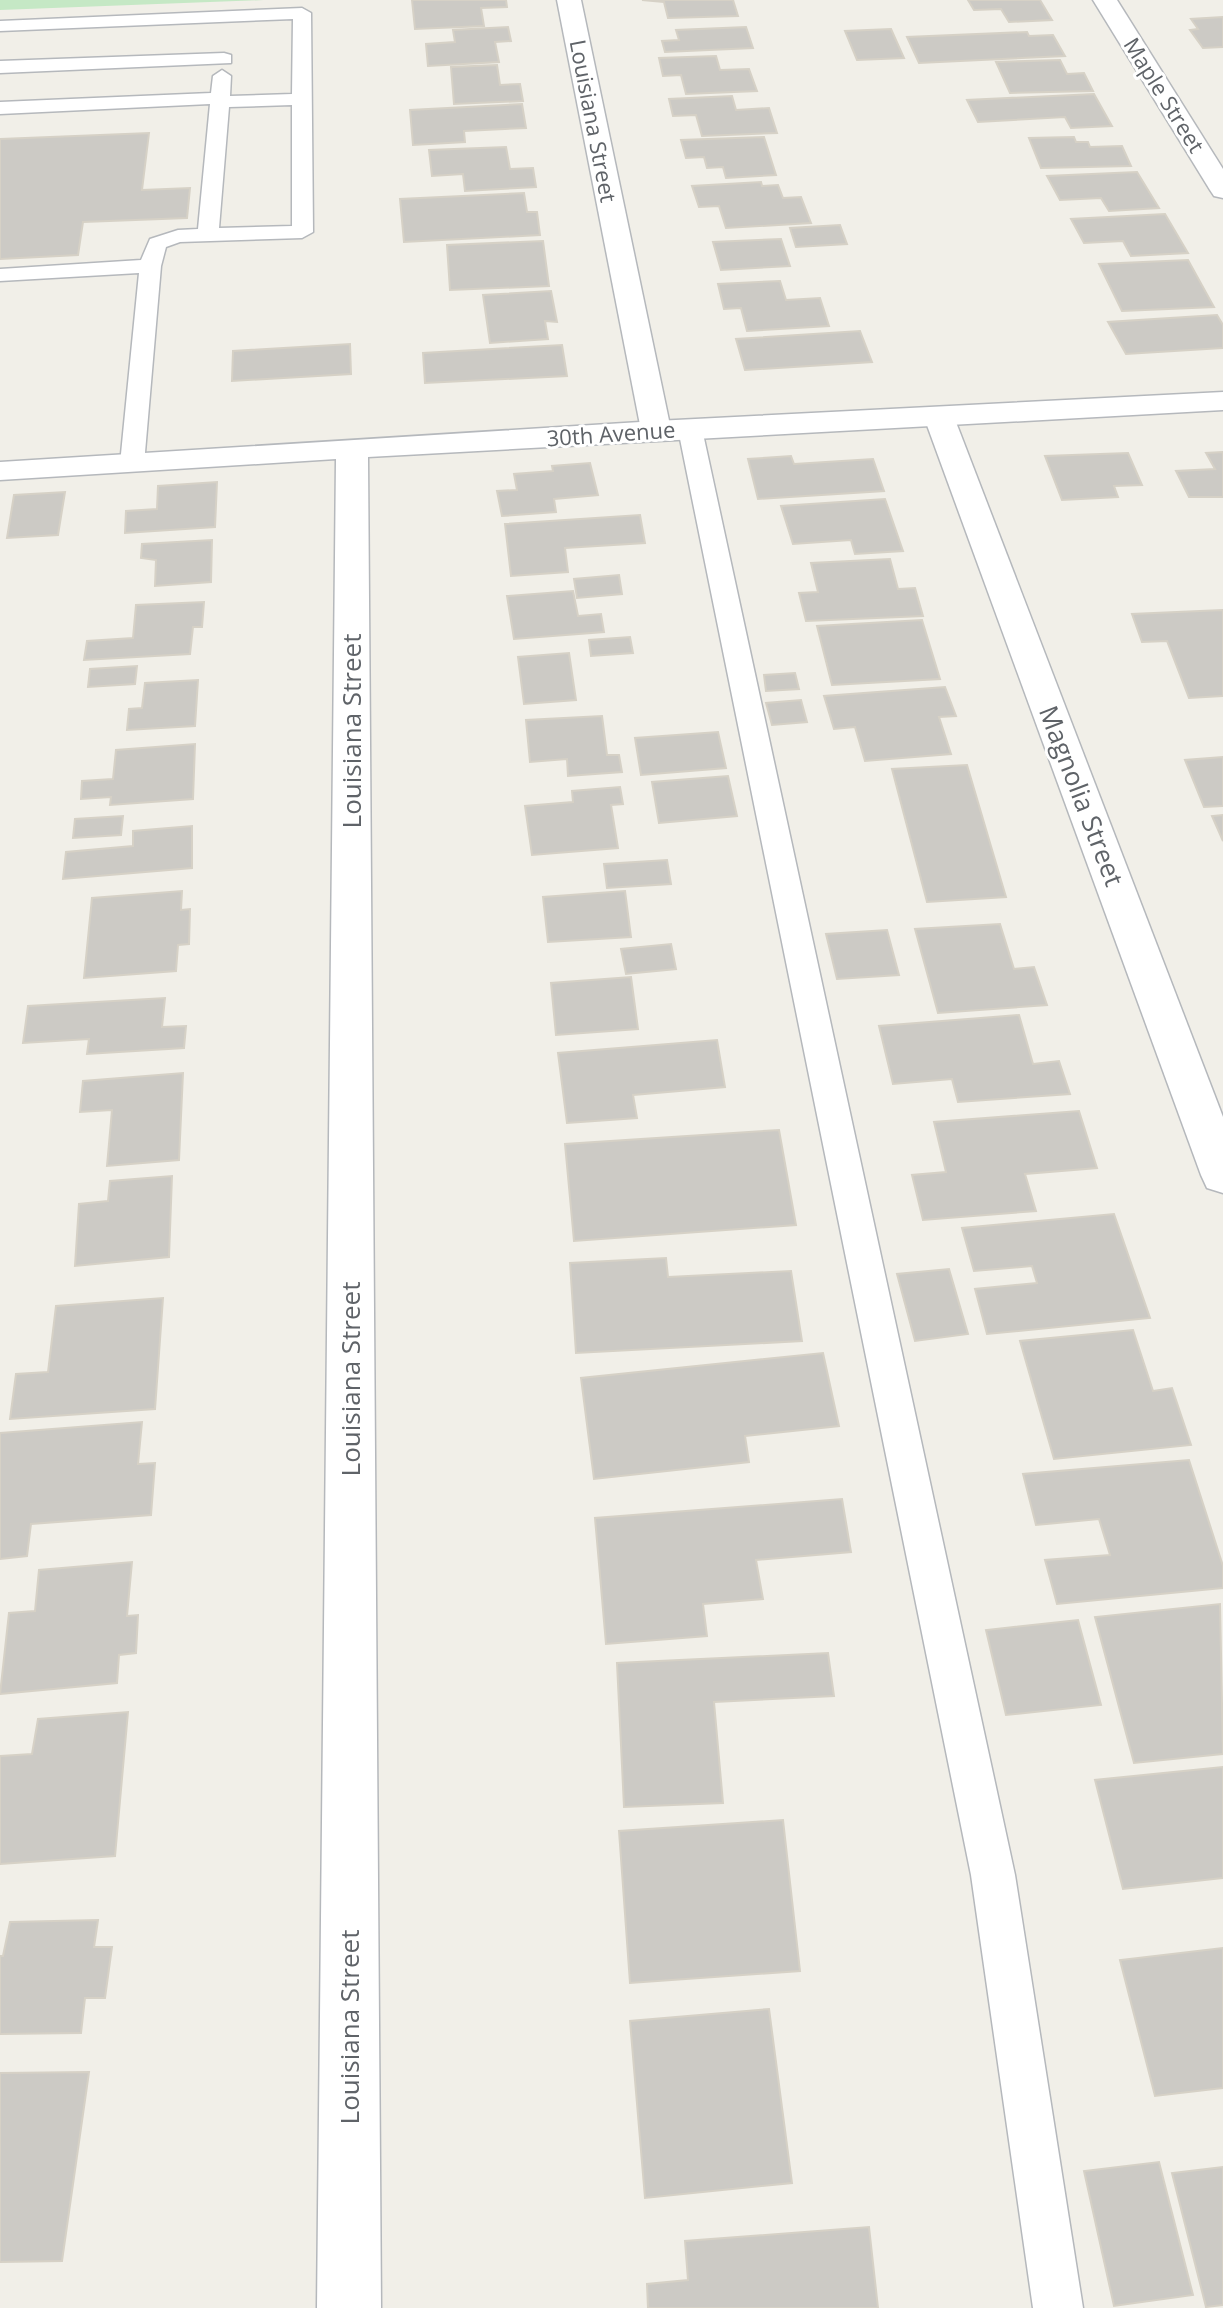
<svg xmlns="http://www.w3.org/2000/svg" width="1223" height="2308" viewBox="0 0 1223 2308" font-family="'Open Sans',sans-serif">
<style>
.green{fill:#c5e8c5}
.building{fill:#cccac5;stroke:#d6d1c6;stroke-width:2}
.lines{fill:none;stroke-linecap:round;stroke-linejoin:round}
.service-casing{stroke:#b5b8bc;stroke-width:3}
.minor-casing{stroke:#b5b8bc;stroke-width:3}
.tertiary-casing{stroke:#b5b8bc;stroke-width:3}
.service{fill:#fff;fill-rule:evenodd}
.minor{fill:#fff;fill-rule:evenodd}
.tertiary{fill:#fff;fill-rule:evenodd}
.labels{text-anchor:middle;stroke-width:6;stroke-linejoin:round;paint-order:stroke}
.far-street-label{font-size:22px;fill:#5f6368;stroke:#fff}
.street-label{font-size:26px;fill:#5f6368;stroke:#fff}
</style>
<rect width="100%" height="100%" fill="#f1efe8"/>
<path class="green" d="M0 0H264L0 10Z"/>
<g class="building">
<path d="M412 0H506L507 7 481 8 484 26 415 29Z"/>
<path d="M642 0H733L738 16 668 18 664 2Z"/>
<path d="M968 0H1040L1052 20 1009 22 1001 9 974 10Z"/>
<path d="M1223 17V47L1203 48 1190 30 1198 29 1191 19Z"/>
<path d="M508 27 511 41 495 42 499 62 428 66 426 44 455 42 453 30Z"/>
<path d="M746 27 753 48 665 52 662 41 679 40 676 30Z"/>
<path d="M891 29 904 58 857 60 845 31Z"/>
<path d="M1027 32 1029 36 1053 35 1065 56 919 63 907 37Z"/>
<path d="M716 56 720 70 749 69 757 91 686 94 681 75 663 76 659 58Z"/>
<path d="M1060 60 1067 74 1084 73 1093 91 1010 93 996 62Z"/>
<path d="M497 65 500 85 520 84 523 101 454 104 451 67Z"/>
<path d="M1094 94 1112 126 1071 128 1065 117 978 122 967 100Z"/>
<path d="M732 96 736 110 769 108 777 133 702 136 696 115 673 116 669 99Z"/>
<path d="M522 104 526 128 464 131 465 142 413 145 410 110Z"/>
<path d="M149 133 142 190 190 188 187 218 83 222 78 255 0 259V139Z"/>
<path d="M764 137 776 175 726 178 723 167 707 168 704 157 686 158 681 140Z"/>
<path d="M1074 137 1076 142H1088L1090 147 1122 146 1131 166 1041 168 1029 138Z"/>
<path d="M506 147 510 169 533 168 536 187 465 191 463 174 432 176 429 150Z"/>
<path d="M1137 172 1159 208 1109 211 1101 198 1060 200 1047 176Z"/>
<path d="M761 182 762 186 778 185 783 198 801 197 811 223 726 228 719 206 699 207 692 186Z"/>
<path d="M524 193 527 212H537L540 235 404 242 400 199Z"/>
<path d="M1165 214 1188 253 1131 256 1123 241 1084 243 1071 219Z"/>
<path d="M840 225 847 244 796 247 790 228Z"/>
<path d="M781 239 790 266 721 270 713 242Z"/>
<path d="M543 241 549 286 450 290 447 245Z"/>
<path d="M1188 260 1214 307 1122 311 1099 264Z"/>
<path d="M780 281 786 300 820 298 829 326 747 331 741 308 724 309 718 284Z"/>
<path d="M551 291 557 322 545 321 548 339 490 343 483 295Z"/>
<path d="M1217 315 1223 325V348L1126 354 1108 322Z"/>
<path d="M860 331 872 362 745 370 736 339Z"/>
<path d="M350 344 351 374 232 381 233 351Z"/>
<path d="M562 345 567 376 425 383 423 353Z"/>
<path d="M1223 452V497H1189L1176 471 1215 469 1206 453Z"/>
<path d="M1128 453 1142 485 1114 486 1118 497 1062 500 1045 456Z"/>
<path d="M791 456 794 464 873 459 884 491 758 499 748 459Z"/>
<path d="M590 463 598 495 554 499 556 512 502 516 497 491 517 490 514 474 553 471 552 466Z"/>
<path d="M217 482 215 527 125 533 126 511 157 509 158 486Z"/>
<path d="M65 492 58 535 7 538 14 495Z"/>
<path d="M885 499 903 551 855 554 851 540 793 544 781 506Z"/>
<path d="M640 515 645 543 565 548 568 572 511 576 505 524Z"/>
<path d="M212 540 211 582 155 586 156 560 141 558 142 544Z"/>
<path d="M890 559 898 589 915 588 923 616 806 621 799 593 818 592 811 563Z"/>
<path d="M619 575 622 594 577 598 574 579Z"/>
<path d="M573 591 578 616 601 614 604 632 514 639 507 596Z"/>
<path d="M204 602 202 627H193L190 654 84 660 87 641 133 638 136 605Z"/>
<path d="M1223 610V696L1189 698 1167 641 1142 642 1132 614Z"/>
<path d="M922 620 940 679 832 685 817 626Z"/>
<path d="M630 637 633 653 591 656 589 640Z"/>
<path d="M569 653 576 700 524 704 518 657Z"/>
<path d="M137 666 135 684 88 687 90 669Z"/>
<path d="M795 673 799 689 766 691 764 675Z"/>
<path d="M198 680 195 726 127 730 129 709 142 708 145 683Z"/>
<path d="M945 687 956 716 939 717 951 754 865 761 855 727 834 729 824 696Z"/>
<path d="M801 700 807 722 772 725 766 703Z"/>
<path d="M602 716 607 755H619L622 772 568 776 567 759 530 762 526 720Z"/>
<path d="M718 732 726 768 641 775 635 738Z"/>
<path d="M195 744 193 799 110 805 111 797 81 799 82 781 113 779 116 750Z"/>
<path d="M1223 757V806L1204 807 1185 760Z"/>
<path d="M967 765 1006 897 927 902 892 769Z"/>
<path d="M728 776 737 816 659 823 652 782Z"/>
<path d="M620 787 623 804 611 805 618 848 532 855 525 806 573 802 572 791Z"/>
<path d="M1223 815V841L1212 816Z"/>
<path d="M123 816 121 835 73 838 75 819Z"/>
<path d="M192 826V868L63 879 66 852 133 846V831Z"/>
<path d="M667 860 671 884 607 888 604 864Z"/>
<path d="M182 891 181 910 190 909 189 944 178 945 176 971 84 978 92 898Z"/>
<path d="M625 891 631 937 548 942 543 897Z"/>
<path d="M1000 924 1014 969 1034 967 1047 1005 938 1013 915 929Z"/>
<path d="M887 930 899 975 837 979 826 934Z"/>
<path d="M671 944 676 969 626 974 621 949Z"/>
<path d="M631 977 638 1029 556 1035 551 983Z"/>
<path d="M165 998 162 1027 186 1026 184 1048 87 1054 89 1039 23 1043 28 1006Z"/>
<path d="M1019 1015 1033 1064 1059 1061 1070 1094 958 1102 952 1079 893 1084 879 1026Z"/>
<path d="M717 1040 725 1087 633 1095 637 1118 567 1123 558 1053Z"/>
<path d="M183 1073 179 1160 107 1166 112 1110 80 1112 83 1081Z"/>
<path d="M1079 1111 1097 1168 1025 1174 1036 1211 923 1220 912 1175 946 1172 934 1122Z"/>
<path d="M779 1130 796 1225 574 1241 565 1144Z"/>
<path d="M172 1176 169 1257 75 1266 79 1204 108 1201 110 1181Z"/>
<path d="M1114 1214 1150 1318 987 1334 975 1289 1037 1283 1032 1266 974 1271 962 1228Z"/>
<path d="M666 1258 668 1277 791 1271 802 1341 576 1353 570 1263Z"/>
<path d="M949 1269 968 1334 915 1341 897 1274Z"/>
<path d="M163 1298 155 1409 10 1419 16 1374 48 1372 56 1306Z"/>
<path d="M1133 1330 1153 1391 1172 1388 1191 1445 1054 1459 1020 1341Z"/>
<path d="M823 1353 839 1426 745 1436 749 1462 594 1479 581 1378Z"/>
<path d="M142 1422 138 1464 155 1463 151 1515 31 1524 27 1556 0 1559V1433Z"/>
<path d="M1189 1460 1223 1566V1588L1057 1604 1045 1560 1110 1555 1099 1519 1036 1525 1023 1474Z"/>
<path d="M842 1499 851 1552 756 1560 763 1599 703 1604 707 1636 606 1644 595 1518Z"/>
<path d="M132 1562 127 1616 138 1615 136 1653 119 1655 117 1683 0 1694 9 1613 35 1611 39 1570Z"/>
<path d="M1220 1604 1223 1754 1134 1763 1095 1617Z"/>
<path d="M1078 1620 1101 1705 1006 1715 986 1630Z"/>
<path d="M828 1653 834 1696 714 1702 723 1803 624 1807 617 1663Z"/>
<path d="M128 1712 115 1856 0 1864V1756L32 1754 38 1719Z"/>
<path d="M1223 1767V1878L1123 1889 1095 1780Z"/>
<path d="M783 1820 800 1971 630 1983 619 1831Z"/>
<path d="M98 1920 94 1947H112L105 1998H85L81 2033 0 2034V1956H3L10 1922Z"/>
<path d="M1223 1948V2088L1155 2096 1120 1960Z"/>
<path d="M769 2009 792 2183 645 2198 630 2021Z"/>
<path d="M89 2072 62 2261 0 2262V2073Z"/>
<path d="M1159 2162 1193 2295 1114 2306 1084 2171Z"/>
<path d="M1223 2167V2305L1206 2307 1172 2173Z"/>
<path d="M869 2227 878 2308H648L647 2284 688 2280 685 2241Z"/>
</g>
<g class="lines">
<g class="service-casing">
<g id="service">
<path d="M302 8 311 13 313 232 302 238 180 242 166 247 161 266 144 464 132 471 123 469 120 464 139 273 0 281V269L141 260 150 239 178 230 198 229 210 104 0 114V102L211 93 213 76 222 70 231 76 230 96 292 94 293 19 0 31V21ZM292 105V226L219 228 229 107Z"/>
<path d="M224 53 231 55V63L0 73V61Z"/>
<path d="M690 422 702 429 1015 1875 1083 2308H1033L971 1875 678 429Z"/>
</g>
</g>
<g class="minor-casing">
<g id="minor">
<path d="M557 0H581L671 430 667 437H645L641 430Z"/>
<path d="M1093 0H1117L1223 169V198L1214 196 1210 190Z"/>
<path d="M939 408 950 411 954 417 1223 1117V1193L1207 1188 1201 1175 924 417 928 411Z"/>
</g>
</g>
<g class="tertiary-casing">
<path id="tertiary" d="M1223 392V410L368 457 381 2308H317L336 459 0 480V462L656 421Z"/>
</g>
<use href="#service" class="service"/>
<use href="#minor" class="minor"/>
<use href="#tertiary" class="tertiary"/>
</g>
<g class="labels">
<g class="far-street-label">
<text transform="translate(1164 95) rotate(58)" y="8">Maple Street</text>
<text transform="translate(593 121) rotate(79)" y="8">Louisiana Street</text>
<text transform="translate(611 434) rotate(-4)" y="8">30th Avenue</text>
</g>
<g class="street-label">
<text transform="translate(352 731) rotate(-90)" y="9">Louisiana Street</text>
<text transform="translate(1081 796) rotate(69)" y="9">Magnolia Street</text>
<text transform="translate(351 1379) rotate(-90)" y="9">Louisiana Street</text>
<text transform="translate(350 2027) rotate(-90)" y="9">Louisiana Street</text>
</g>
</g>
</svg>
